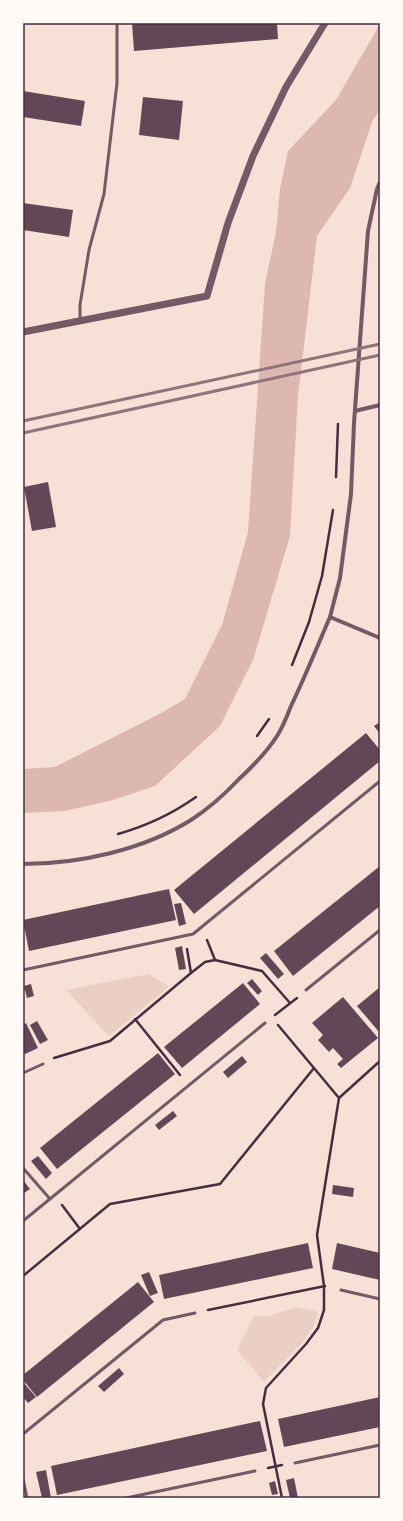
<svg xmlns="http://www.w3.org/2000/svg" width="403" height="1521" viewBox="0 0 403 1521" font-family="Commissioner,sans-serif">
<style>
.green{fill:#ebcfc5}
.water{fill:#dcb8b0}
.building{fill:#644757}
.lines{fill:none;stroke-linecap:round;stroke-linejoin:round}
.path{stroke:#4a2c40;stroke-width:2.5}
.service{stroke:#755966;stroke-width:3}
.minor{stroke:#755966;stroke-width:4}
.tertiary{stroke:#755966;stroke-width:7}
.rail{stroke:#8f747c;stroke-width:3}
.neatline{fill:none;stroke:#4a2c40;stroke-width:1.5}
</style>
<rect width="100%" height="100%" fill="#f7e1d7"/>
<g class="green">
<path d="M149 974 169 987 109 1036 66 990Z"/>
<path d="M297 1307 318 1312 314 1326 303 1342 264 1382 237 1350 254 1316H269Z"/>
</g>
<path class="water" d="M380 24V109L372 122 350 188 317 236 298 396 290 536 253 660 220 726 155 786 113 800 65 811 23 813V769L55 767 163 712 185 699 222 625 248 532 265 284 276 232 280 189 288 151 336 100Z"/>
<g class="building">
<path d="M132 23H277L278 39 134 51Z"/>
<path d="M23 91 85 101 81 126 23 117Z"/>
<path d="M143 97 183 101 179 140 139 135Z"/>
<path d="M23 203 73 210 69 237 23 230Z"/>
<path d="M48 482 56 527 32 531 24 487Z"/>
<path d="M380 722V734L374 726Z"/>
<path d="M366 733 380 750V761L194 914 174 890Z"/>
<path d="M380 866V906L293 976 274 951Z"/>
<path d="M169 889 176 920 29 951 23 920Z"/>
<path d="M181 903 186 924 179 926 174 904Z"/>
<path d="M182 946 186 969 179 970 175 948Z"/>
<path d="M266 953 284 974 278 979 260 958Z"/>
<path d="M252 979 262 991 258 995 247 983Z"/>
<path d="M243 983 260 1004 182 1068 164 1047Z"/>
<path d="M31 984 34 996 27 998 24 986Z"/>
<path d="M380 987V1033L357 1006Z"/>
<path d="M343 997 378 1038 341 1068 337 1064 343 1059 333 1048 329 1052 318 1040 323 1035 312 1023Z"/>
<path d="M37 1021 48 1040 40 1044 30 1025Z"/>
<path d="M26 1023 38 1048 23 1055V1025Z"/>
<path d="M158 1053 175 1074 57 1169 40 1148Z"/>
<path d="M242 1056 247 1062 228 1078 223 1072Z"/>
<path d="M173 1111 177 1116 159 1130 155 1125Z"/>
<path d="M38 1156 52 1173 46 1179 31 1161Z"/>
<path d="M23 1180 30 1189 24 1193H23Z"/>
<path d="M333 1185 354 1188 353 1197 332 1194Z"/>
<path d="M308 1243 313 1268 164 1299 159 1275Z"/>
<path d="M337 1243 380 1253V1280L332 1269Z"/>
<path d="M149 1272 158 1293 150 1296 141 1275Z"/>
<path d="M138 1282 154 1302 37 1397 23 1380V1375Z"/>
<path d="M119 1368 124 1374 104 1392 98 1386Z"/>
<path d="M23 1382 36 1397 28 1403 23 1397Z"/>
<path d="M380 1397V1427L284 1447 278 1419Z"/>
<path d="M260 1421 267 1451 57 1495 51 1466Z"/>
<path d="M46 1470 51 1498H42L36 1472Z"/>
<path d="M294 1478 298 1498H290L286 1480Z"/>
<path d="M275 1481 278 1494 272 1495 269 1483Z"/>
</g>
<g class="lines">
<g class="path">
<path d="M336 477 338 424"/>
<path d="M292 665 309 622 322 576 333 510"/>
<path d="M257 736 269 719"/>
<path d="M118 834C146 826 172 814 196 797"/>
<path d="M207 940 215 960"/>
<path d="M187 949 191 973"/>
<path d="M275 1015 297 998"/>
<path d="M135 1019 180 1075"/>
<path d="M278 1025 339 1098 317 1235 324 1286V1310L318 1328 306 1344 266 1388 263 1404 282 1498"/>
<path d="M54 1058 110 1041 191 973 205 962 215 960 262 971 290 1003"/>
<path d="M339 1098 380 1061"/>
<path d="M62 1205 80 1229"/>
<path d="M23 1276 110 1204 220 1184 314 1068"/>
<path d="M208 1310 325 1286"/>
<path d="M268 1468 282 1465"/>
</g>
<g class="service">
<path d="M80 320V305L89 250 104 194 117 83V23"/>
<path d="M23 970 193 934 380 781"/>
<path d="M306 990 380 930"/>
<path d="M23 1073 43 1064"/>
<path d="M23 1168 50 1199"/>
<path d="M23 1221 265 1023"/>
<path d="M341 1290 380 1299"/>
<path d="M23 1434 163 1320 195 1313"/>
<path d="M295 1463 380 1445"/>
<path d="M23 1479 27 1498"/>
<path d="M126 1498 255 1471"/>
</g>
<g class="minor">
<path d="M355 411 380 405"/>
<path d="M330 617 340 578 351 494 354 423 368 231 377 189 380 182"/>
<path d="M23 864C79 864 143 850 191 820 208 809 225 794 239 779 253 766 267 752 277 736 283 727 287 716 291 706 305 677 317 647 330 617L380 638"/>
</g>
<path class="tertiary" d="M23 332 207 296 228 223 253 156 286 87 325 23"/>
<g class="rail">
<path d="M23 421 380 344"/>
<path d="M23 433 380 355"/>
</g>
</g>
<rect width="403" height="1521" fill="none" stroke="#fffaf5" stroke-width="48"/>
<rect x="24" y="24" width="355" height="1473" class="neatline"/>
</svg>
